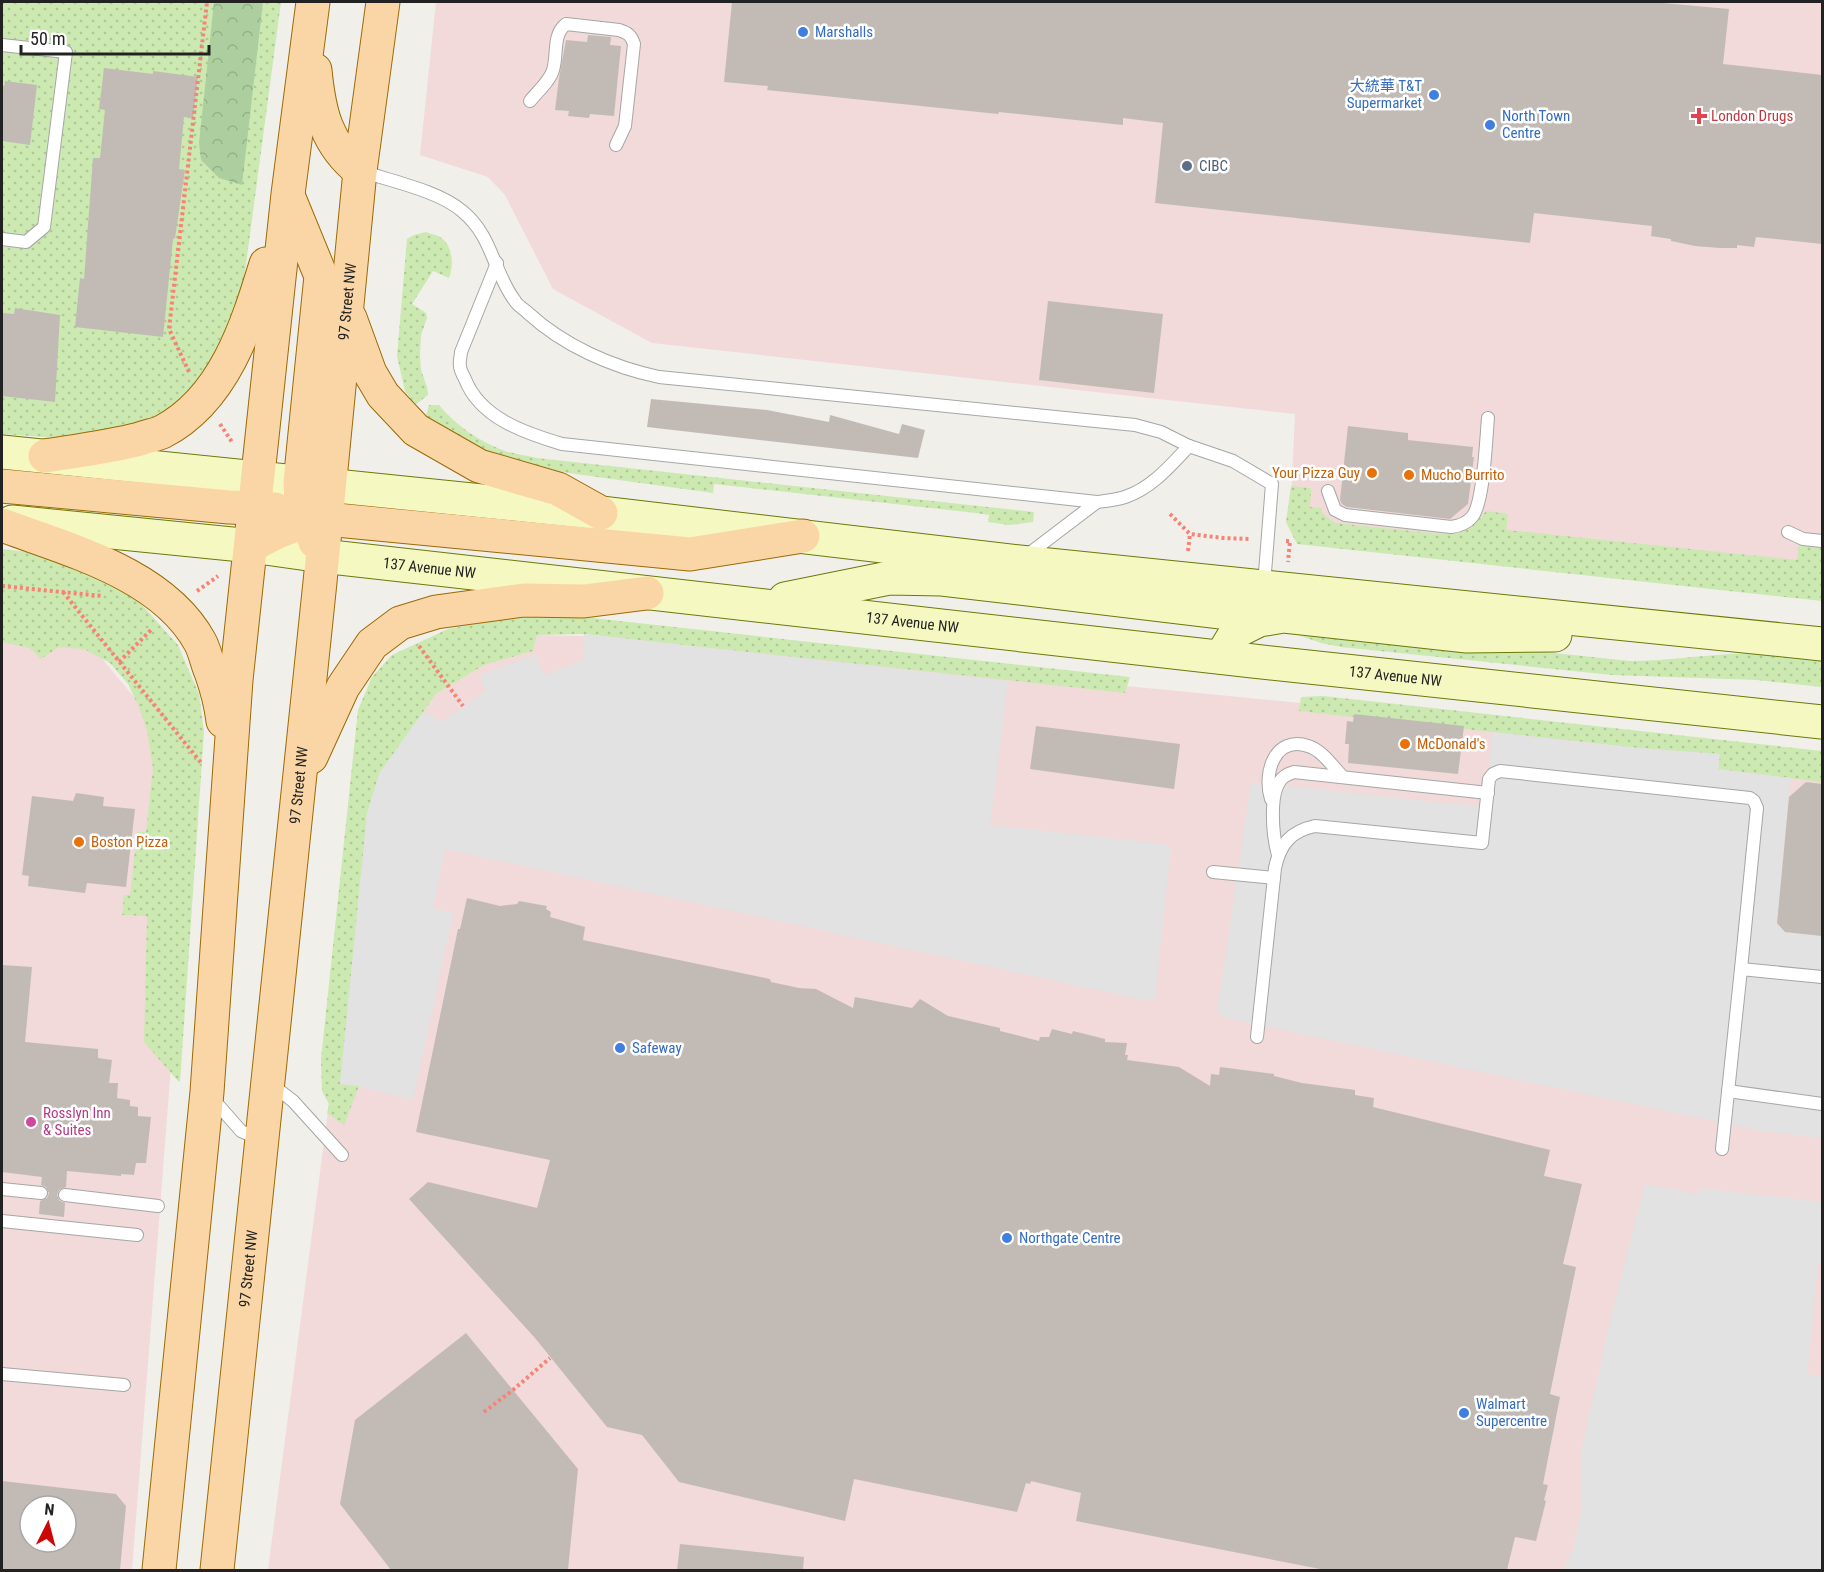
<svg xmlns="http://www.w3.org/2000/svg" width="1824" height="1572" viewBox="0 0 1824 1572" font-family="'Roboto Condensed','Noto Sans SC',sans-serif">
<style>
.commercial{fill:#f1dad9;fill-rule:evenodd}
.grass{fill:url(#grass-dots)}
.forest{fill:url(#forest-crowns)}
.parking{fill:#e2e2e2}
.building{fill:#c2bbb5;fill-rule:evenodd}
.lines{fill:none;stroke-linecap:round;stroke-linejoin:round}
.lane-casing{stroke:#a6a6a6;stroke-width:14}
.secondary-casing{stroke:#6c7908;stroke-width:35}
.primary-casing{stroke:#9b6a04;stroke-width:35}
.path{stroke:#f68375;stroke-width:4;stroke-dasharray:3 3;stroke-linecap:butt}
.lane{stroke:#fff;stroke-width:12}
.secondary{stroke:#f5f8c0;stroke-width:33}
.primary{stroke:#fad6a6;stroke-width:33}
.shop-dot{fill:#3f7fe0;stroke:#fff;stroke-width:2}
.health-dot{fill:#e0444e;stroke:#fff;stroke-width:2}
.service-dot{fill:#5c6f8a;stroke:#fff;stroke-width:2}
.food-dot{fill:#e8710a;stroke:#fff;stroke-width:2}
.hotel-dot{fill:#d1479c;stroke:#fff;stroke-width:2}
.labels{text-anchor:middle;stroke-width:5;stroke-linejoin:round;paint-order:stroke}
.shop-label{font-size:15px;fill:#366cbe;stroke:#fff;text-anchor:start}
.health-label{font-size:15px;fill:#be3a42;stroke:#fff;text-anchor:start}
.service-label{font-size:15px;fill:#4e5e75;stroke:#fff;text-anchor:start}
.street-label{font-size:15px;fill:#222;stroke:#fff}
.food-label{font-size:15px;fill:#c56008;stroke:#fff;text-anchor:start}
.hotel-label{font-size:15px;fill:#b23c85;stroke:#fff;text-anchor:start}
</style>
<defs>
<pattern id="grass-dots" width="8" height="8" patternUnits="userSpaceOnUse" patternTransform="scale(1.5)"><rect width="8" height="8" fill="#cce9b1"/><path d="M2 2h.1M6 6h.1" fill="none" stroke="#afc898" stroke-width="1.8" stroke-linecap="round"/></pattern>
<pattern id="forest-crowns" width="20" height="18" patternUnits="userSpaceOnUse" patternTransform="scale(1.5)"><rect width="20" height="18" fill="#adcf9f"/><path d="M2 6a3 3 0 1 1 6 0M12 15a3 3 0 1 1 6 0" fill="none" stroke="#95b189"/></pattern>
</defs>
<rect width="100%" height="100%" fill="#f1efe9"/>
<g class="commercial">
<path d="M436 2H1822V600L1290 526 1295 414 652 343 553 289 505 195 488 177 420 155Z"/>
<path d="M2 596 54 601 194 769 132 1570H2ZM30 1506H66V1542H30Z"/>
<path d="M537 635 625 637 1822 754V1570H268L367 813 379 774 436 694 484 665 533 651Z"/>
</g>
<g class="grass">
<path d="M2 2H281L240 309 190 398 159 419 58 438 2 434Z"/>
<path d="M426 232C430 234 437 235 440 237 453 245 454 266 449 278L433 271 412 304 426 313 427 318 421 335 420 354 421 370 427 387 428 395 415 405 405 391 397 356 407 239 414 235Z"/>
<path d="M429 405H439C455 425 480 442 505 451 515 454 527 456 537 458L1034 512 1033 522 1009 525 988 522 989 515 976 513 714 484 713 493 554 471 496 456 424 423Z"/>
<path d="M1291 486 1311 488 1310 507 1322 508V513L1335 523 1442 534C1468 534 1469 530 1486 511L1508 514 1506 530 1797 560 1799 543 1822 545V601L1297 544 1286 522Z"/>
<path d="M2 549 38 553 125 586 178 645 199 694 204 732 180 1082 178 1081 144 1042 147 916 122 915 124 895H130L137 832H146L153 768 147 730 138 705 128 684 110 663 84 649 59 647 41 659 30 648 2 642Z"/>
<path d="M531 617H583L1130 677 1125 693 584 634 537 635 533 651 484 665 436 694 379 774 340 1084 359 1086 344 1125 327 1113 329 1104 322 1091 321 1059 358 710 372 677 392 655 448 629 490 621Z"/>
<path d="M1301 626 1630 661C1663 661 1696 656 1729 654 1760 653 1792 657 1822 661V687L1757 680 1612 675 1341 647 1321 643 1298 635 1296 631Z"/>
<path d="M1323 696 1822 751V782L1718 769 1720 754 1638 748 1299 711 1301 697Z"/>
</g>
<path class="forest" d="M214 2H263L242 185 219 178 201 160 199 143Z"/>
<g class="parking">
<path d="M584 634 1008 681 990 825 1164 844 1171 847 1155 999H1140L445 849 433 908 453 913 413 1100 359 1086 340 1084 367 813 379 774 424 711 442 722 485 691 480 675 535 655 545 675 583 660Z"/>
<path d="M1493 732 1638 748 1720 754 1718 769 1791 778 1782 861 1784 862 1778 918 1775 921 1786 933 1822 936V1138L1761 1131 1226 1018 1217 1013 1251 782 1483 807Z"/>
<path d="M1645 1184 1697 1194 1699 1188 1822 1202V1261L1818 1265 1807 1374 1822 1376V1570H1562L1573 1550 1581 1513 1582 1447 1612 1313Z"/>
</g>
<g class="building">
<path d="M732 2H1652L1729 9 1723 64 1822 75V244L1756 237 1754 247 1737 245V248H1720L1695 246 1671 241V239L1651 236 1652 226 1534 213 1530 243 1155 203 1163 123 1123 118V125L999 112 998 114 767 90 768 86 724 82Z"/>
<path d="M588 35 611 37 610 45 621 46 614 116 590 114 589 118 568 116 569 111 555 110 559 78 566 40 587 42Z"/>
<path d="M104 68 153 74V71L198 77 193 118 184 117 179 169 185 170 175 238 173 239 163 337 75 327 80 278 84 279 93 158H100L105 110 99 109Z"/>
<path d="M5 81 37 85 30 145 2 141V88H4Z"/>
<path d="M1048 301 1163 314 1154 393 1039 380Z"/>
<path d="M15 308 60 315 55 402 2 396V313L14 314Z"/>
<path d="M651 399 767 410 829 422 830 415 899 434 902 424 925 430 918 458 647 427Z"/>
<path d="M1348 426 1408 433V440L1473 447 1472 457H1474L1468 504 1450 519 1347 507 1342 504 1340 500Z"/>
<path d="M1354 714 1464 726 1458 774 1348 763 1349 744H1345L1347 721 1353 722Z"/>
<path d="M1036 726 1180 744 1174 789 1030 769Z"/>
<path d="M1806 782 1822 784V936L1785 932 1777 923 1789 797Z"/>
<path d="M76 793 104 797 103 806 135 809 126 887 87 883 85 893 28 886 29 876 22 875 32 796 73 801Z"/>
<path d="M467 898 500 906 517 904 519 901 547 906 546 909 551 912 550 917 585 927 583 940 770 979 771 982 799 988 816 989 853 1008 855 997 912 1008 920 999 948 1016 1000 1028V1031L1039 1041 1040 1037H1049L1052 1029 1072 1034 1073 1031 1105 1039V1042L1127 1043 1125 1055H1128L1127 1060 1179 1067 1210 1086 1211 1074 1219 1075 1220 1067 1274 1074V1076L1302 1083 1355 1090V1095L1374 1098 1373 1107 1550 1150 1544 1176 1582 1184 1563 1264 1576 1267 1550 1394 1560 1397 1543 1484 1548 1485 1544 1500 1546 1501 1536 1541 1515 1537 1507 1570H1325L1076 1521 1081 1493 1031 1481 1030 1484 1026 1483 1017 1512 854 1479 845 1521 679 1482 642 1435 607 1427 535 1338 409 1199 428 1182 537 1208 550 1160 416 1132 458 929H460Z"/>
<path d="M2 965 32 967 25 1042 98 1049V1058L112 1060 109 1083H118L117 1098 130 1100V1106L138 1107V1116L151 1117 146 1163H136L134 1175 121 1174V1176L67 1171 66 1187 59 1190 57 1195 60 1201 65 1203 64 1217 39 1214 40 1201 47 1198 49 1193 46 1187 41 1185 42 1177 2 1172Z"/>
<path d="M466 1333 578 1469 568 1570H391L340 1504 355 1420Z"/>
<path d="M2 1481 116 1494 126 1506 120 1570H2ZM30 1506H66V1542H30Z"/>
<path d="M680 1544 804 1557 803 1570H677Z"/>
</g>
<g class="lines">
<g class="lane-casing">
<g id="lane">
<path d="M2 45 66 52 44 227 26 242 2 239"/>
<path d="M530 101C537 92 550 81 553 70 558 54 552 35 566 24L619 30C628 33 631 35 634 44L625 126 616 145"/>
<path d="M361 171C391 181 439 191 462 211 493 236 493 272 515 301 518 306 524 309 528 313 564 346 612 367 659 377L1135 425 1161 432 1189 446 1233 461 1272 484 1264 585"/>
<path d="M497 263 461 352C461 356 459 361 460 366 460 370 463 375 465 379 480 418 525 433 562 444L1097 502C1106 501 1116 500 1125 497 1152 488 1171 465 1189 446"/>
<path d="M1328 491 1335 510 1345 515 1451 527C1459 526 1466 524 1472 517 1484 503 1486 439 1488 418"/>
<path d="M1788 532 1803 539 1822 541"/>
<path d="M1026 556 1097 502"/>
<path d="M1271 799C1263 774 1274 735 1308 746 1322 750 1333 767 1343 777"/>
<path d="M1278 855C1273 837 1267 788 1285 776 1288 774 1291 773 1294 772L1488 793"/>
<path d="M1213 872 1274 878"/>
<path d="M1257 1037 1275 868C1280 844 1291 831 1315 826L1482 843 1489 779 1493 774 1500 771 1750 798 1754 801 1757 808 1741 969"/>
<path d="M271 1084 293 1101 342 1155"/>
<path d="M1728 1091 1822 1104"/>
<path d="M212 1098 241 1131 261 1140"/>
<path d="M1722 1149 1741 969 1822 977"/>
<path d="M2 1189 41 1193"/>
<path d="M65 1195 158 1206"/>
<path d="M2 1221 137 1235"/>
<path d="M2 1374 124 1385"/>
</g>
</g>
<g class="secondary-casing">
<g id="secondary">
<path d="M2 452 601 513 1019 562 1822 644"/>
<path id="s1" d="M12 522 252 546 322 556 1253 661 1822 722"/>
<path d="M785 599 889 578 942 579 1221 612 1245 605 1264 587"/>
<path d="M1221 657 1237 631 1259 620 1284 616 1467 636 1555 635"/>
</g>
</g>
<g class="primary-casing">
<g id="primary">
<path d="M315 70C319 112 326 144 360 171"/>
<path d="M289 198 321 276 300 483 301 503 315 542"/>
<path d="M350 318 370 373 383 395 416 430 479 466 558 489 601 513"/>
<path d="M45 456C77 451 109 447 140 439 147 436 155 435 162 432 224 400 247 326 266 264"/>
<path d="M2 486 229 507 275 509"/>
<path d="M2 525C69 550 163 574 200 642 205 651 207 663 211 672 217 689 221 704 223 721"/>
<path d="M252 546C275 531 298 522 326 519L690 554 803 536"/>
<path d="M311 757 343 687 372 644 400 623 436 612 524 600 584 601 647 593"/>
<path d="M159 1570 207 1092 236 680 288 194 313 2"/>
<path id="s2" d="M217 1570 320 582 360 171 383 2"/>
</g>
</g>
<g class="path">
<path d="M189 372 169 329 207 2"/>
<path d="M220 424 232 442"/>
<path d="M1170 514 1190 534 1223 538 1251 539"/>
<path d="M1286 541H1290L1288 562"/>
<path d="M1188 551 1190 534"/>
<path d="M2 586 102 596"/>
<path d="M197 591 218 576"/>
<path d="M63 592 202 764"/>
<path d="M419 646 463 706"/>
<path d="M119 662 152 629"/>
<path d="M484 1412 513 1390 550 1358"/>
</g>
<use href="#lane" class="lane"/>
<use href="#secondary" class="secondary"/>
<use href="#primary" class="primary"/>
</g>
<g class="shop-dot">
<circle cx="803" cy="32" r="6"/>
<circle cx="1434" cy="95" r="6"/>
<circle cx="1490" cy="125" r="6"/>
<circle cx="620" cy="1048" r="6"/>
<circle cx="1007" cy="1238" r="6"/>
<circle cx="1464" cy="1413" r="6"/>
</g>
<path class="health-dot" d="M1696 107h6v6h6v6h-6v6h-6v-6h-6v-6h6z"/>
<circle class="service-dot" cx="1187" cy="166" r="6"/>
<g class="food-dot">
<circle cx="1372" cy="473" r="6"/>
<circle cx="1409" cy="475" r="6"/>
<circle cx="1405" cy="744" r="6"/>
<circle cx="79" cy="842" r="6"/>
</g>
<circle class="hotel-dot" cx="31" cy="1122" r="6"/>
<g class="labels">
<g class="shop-label">
<text x="815" y="37">Marshalls</text>
<text x="1422" y="91" text-anchor="end">大統華 T&amp;T<tspan x="1422" dy="17">Supermarket</tspan></text>
<text x="1502" y="121">North Town<tspan x="1502" dy="17">Centre</tspan></text>
<text x="632" y="1053">Safeway</text>
<text x="1019" y="1243">Northgate Centre</text>
<text x="1476" y="1409">Walmart<tspan x="1476" dy="17">Supercentre</tspan></text>
</g>
<g class="health-label">
<text x="1711" y="121">London Drugs</text>
</g>
<g class="service-label">
<text x="1199" y="171">CIBC</text>
</g>
<g class="street-label">
<text dy="5" stroke="none"><textPath href="#s2" startOffset="1275">97 Street NW</textPath></text>
<text dy="5" stroke="none"><textPath href="#s1" startOffset="420">137 Avenue NW</textPath></text>
<text dy="5" stroke="none"><textPath href="#s1" startOffset="906">137 Avenue NW</textPath></text>
<text dy="5" stroke="none"><textPath href="#s1" startOffset="1392">137 Avenue NW</textPath></text>
<text dy="5" stroke="none"><textPath href="#s2" startOffset="789">97 Street NW</textPath></text>
<text dy="5" stroke="none"><textPath href="#s2" startOffset="303">97 Street NW</textPath></text>
</g>
<g class="food-label">
<text x="1360" y="478" text-anchor="end">Your Pizza Guy</text>
<text x="1421" y="480">Mucho Burrito</text>
<text x="1417" y="749">McDonald's</text>
<text x="91" y="847">Boston Pizza</text>
</g>
<g class="hotel-label">
<text x="43" y="1118">Rosslyn Inn<tspan x="43" dy="17">&amp; Suites</tspan></text>
</g>
</g>
<rect width="1824" height="1572" fill="none" stroke="#222222" stroke-width="6"/>
<g transform="translate(48 1524) rotate(6)"><circle r="28" fill="#ffffff" stroke="#a7a7a7" stroke-width="1.5"/>
<path d="M0-4.5L10 22L0 15L-10 22Z" fill="#cd0706"/>
<text y="-9" font-size="16" font-weight="bold" text-anchor="middle" fill="#222222">N</text>
</g>
<path d="M21 45v9h188v-9" fill="none" stroke="#222222" stroke-width="3"/>
<text x="30" y="45" font-size="18" fill="#222222" stroke="#ffffff" stroke-width="4.5" paint-order="stroke">50 m</text>
</svg>
